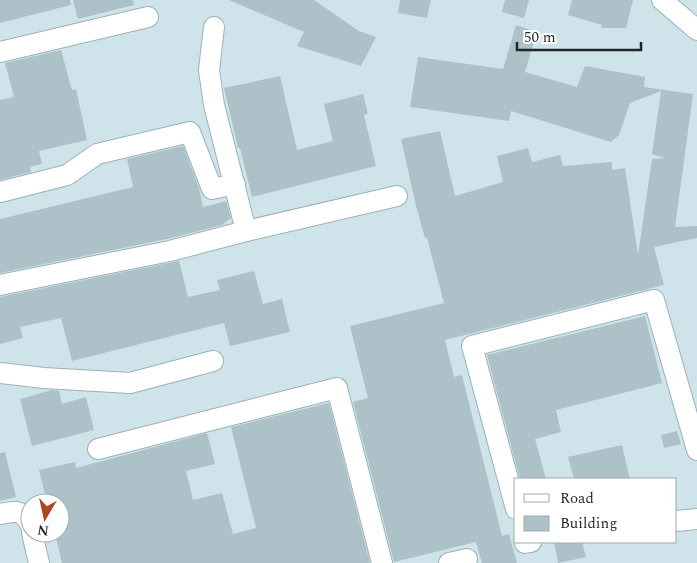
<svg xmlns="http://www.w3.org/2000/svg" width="697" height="563" viewBox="0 0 697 563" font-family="Spectral,serif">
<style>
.building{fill:#adc2c8}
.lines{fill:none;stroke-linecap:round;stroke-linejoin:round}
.minor-casing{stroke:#9cb1b7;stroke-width:22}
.minor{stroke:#fff;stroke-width:20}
</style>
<rect width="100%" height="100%" fill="#cfe4ea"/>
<g class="building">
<path d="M0 0H70L71 5 0 23Z"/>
<path d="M73 0H133L134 5 78 19Z"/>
<path d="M229 0H314L359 31 376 37 361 66 297 46 304 32Z"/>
<path d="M400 0H431L427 18 398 13Z"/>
<path d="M505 0H529L524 18 502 12Z"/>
<path d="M572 0H633L626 28H601L602 25 568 15Z"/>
<path d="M516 25 537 32 525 72 577 87 585 66 645 77 644 87 693 94 675 227 697 226V238L654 247 664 285 445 340 454 377 462 375 502 536 509 534 517 563H482L476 542 394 562 353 402 368 398 350 326 444 303 427 238H425L416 206 401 139 440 131 455 196 503 182 497 156 528 148 532 162 560 155 563 166 612 162V170L625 168 638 255 652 159 665 158 652 154 661 91 630 103 619 135 611 142 511 111 509 121 410 107 418 57 503 69Z"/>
<path d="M61 50 72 90 76 89 87 140 39 151 42 164 30 167 31 172 0 180V100L14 97 5 63Z"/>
<path d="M280 76 297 150 333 141 324 104 363 94 368 114 364 115 376 166 252 197 240 148H238L224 88Z"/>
<path d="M183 146 199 188 203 207 226 201 231 218 222 225 167 239 0 273V219L133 187 127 159Z"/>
<path d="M179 261 188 297 220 290 217 280 254 271 263 304 282 299 290 332 230 346 224 323 72 361 61 318 20 327 23 338 0 344V297Z"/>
<path d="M645 316 662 383 556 410 561 432 535 439 546 479H520L487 355Z"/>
<path d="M52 390 59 391 62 404 86 397 94 430 32 446 20 399Z"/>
<path d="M329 403 370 563H62L55 533H60V503H47L39 470 75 462 76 468 207 433 215 464 186 471 193 500 222 493 233 534 256 528 231 427Z"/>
<path d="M677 431 681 444 664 448 661 435Z"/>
<path d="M622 445 630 479H574L568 457Z"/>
<path d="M5 452 16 497 0 501V453Z"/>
<path d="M554 542H582L586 557 558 563Z"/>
</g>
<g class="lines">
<g class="minor-casing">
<g id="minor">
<path d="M662 0 697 30"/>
<path d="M0 52 148 17"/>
<path d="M0 192 67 175 97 154 190 132 212 189 235 184"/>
<path d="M246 231 397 196"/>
<path d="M0 285 170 251 246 231 214 105 209 70 214 27"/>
<path d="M0 373 44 378 130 383 213 361"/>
<path d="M98 449 337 388 382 563"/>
<path d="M516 509 472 346 654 300 697 450"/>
<path d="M0 514C15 511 22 509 30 524"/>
<path d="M676 521 697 519"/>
<path d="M32 533 39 563"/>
<path d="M525 542V543L531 542"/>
<path d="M449 563 467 559"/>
</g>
</g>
<use href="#minor" class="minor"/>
</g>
<rect x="514" y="478" width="162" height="65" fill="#ffffff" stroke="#a5a9a9"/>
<rect x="524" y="494" width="25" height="8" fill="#ffffff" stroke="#a5a9a9"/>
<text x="560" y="503" font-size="15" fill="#1f2729">Road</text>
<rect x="524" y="516" width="25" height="15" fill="#adc2c8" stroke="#a5a9a9"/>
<text x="560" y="528" font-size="15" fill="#1f2729">Building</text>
<g transform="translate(45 518) rotate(189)"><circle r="24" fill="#ffffff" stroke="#a5a9a9"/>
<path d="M0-4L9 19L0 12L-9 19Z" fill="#ae4626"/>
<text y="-8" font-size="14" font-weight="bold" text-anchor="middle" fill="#1f2729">N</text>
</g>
<path d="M517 42v8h124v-8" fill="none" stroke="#1f2729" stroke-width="2.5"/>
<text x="524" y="42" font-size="15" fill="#1f2729" stroke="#ffffff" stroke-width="4" paint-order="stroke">50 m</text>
</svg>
